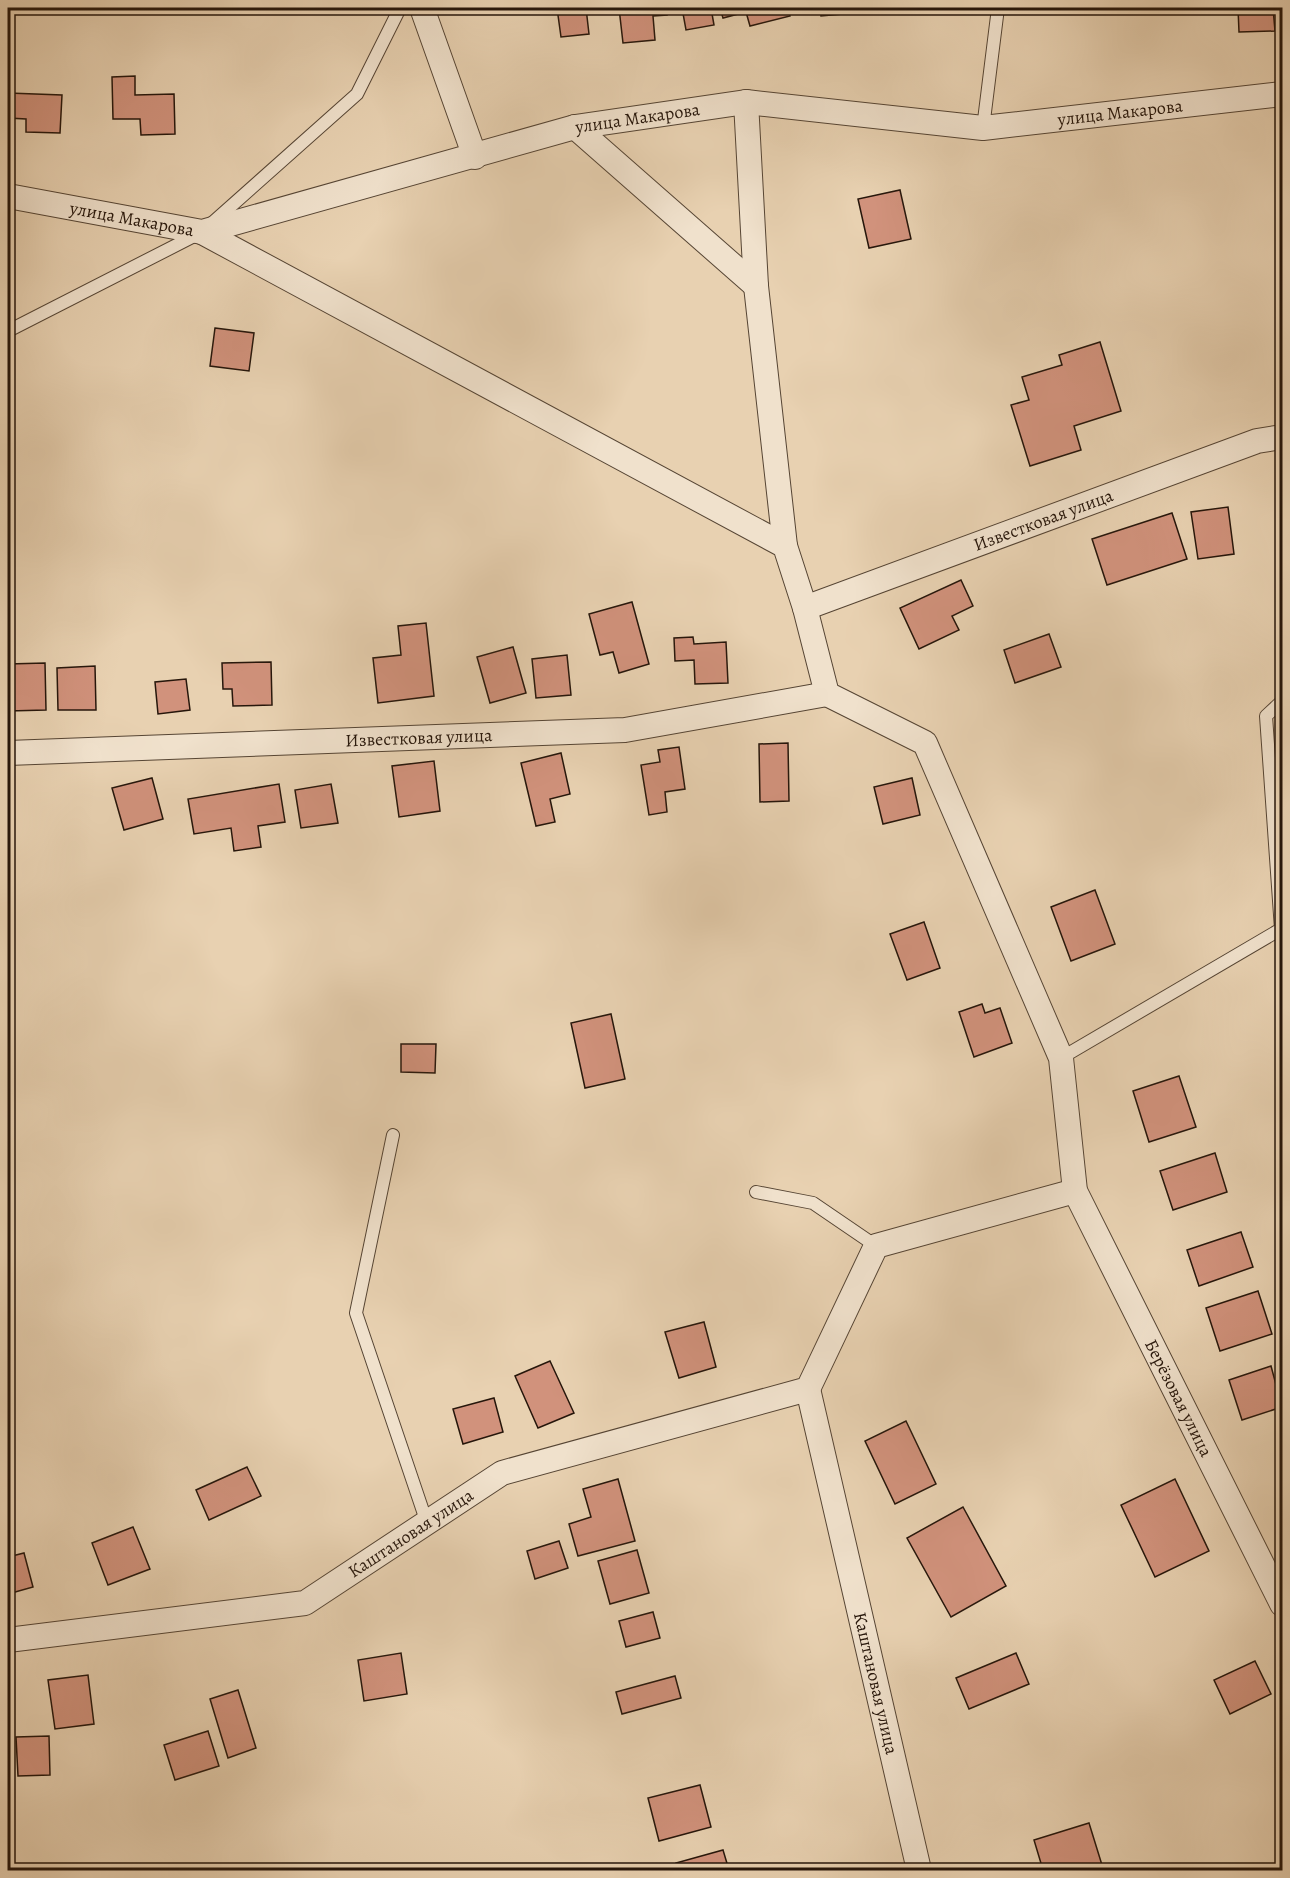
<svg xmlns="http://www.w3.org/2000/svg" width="1290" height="1878" viewBox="0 0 1290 1878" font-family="Alegreya,serif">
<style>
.building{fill:#d1927c;stroke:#26160b;stroke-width:1.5}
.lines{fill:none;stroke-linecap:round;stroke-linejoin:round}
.service-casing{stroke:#564534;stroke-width:14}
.minor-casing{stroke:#564534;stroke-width:26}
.service{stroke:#f0e1cc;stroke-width:12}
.minor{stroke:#f0e1cc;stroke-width:24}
.labels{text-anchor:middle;stroke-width:4.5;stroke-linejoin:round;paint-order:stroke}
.street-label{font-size:18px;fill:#26160b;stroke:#f0e1cc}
</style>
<rect width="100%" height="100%" fill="#e8d1b1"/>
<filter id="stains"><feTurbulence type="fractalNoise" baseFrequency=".00333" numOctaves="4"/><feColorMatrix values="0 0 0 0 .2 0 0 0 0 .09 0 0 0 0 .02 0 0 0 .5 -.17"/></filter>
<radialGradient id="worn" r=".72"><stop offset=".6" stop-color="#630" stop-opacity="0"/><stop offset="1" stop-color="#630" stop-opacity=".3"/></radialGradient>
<g class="building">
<path d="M557 8H586L589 34 561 37Z"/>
<path d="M619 8H666L667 15 653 16 655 40 623 43Z"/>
<path d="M682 8H711L714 25 686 30Z"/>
<path d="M720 8H788L790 16 750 26 746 12 723 18Z"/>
<path d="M820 8H853L854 13 821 16Z"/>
<path d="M1135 8H1175V11L1135 13Z"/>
<path d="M1238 8H1273L1275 31 1239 32Z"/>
<path d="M135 76V95L174 94 175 134 141 135 140 119H113L112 77Z"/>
<path d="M8 93 62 95 60 133 26 132V119L8 118Z"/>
<path d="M900 190 911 239 869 248 858 199Z"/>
<path d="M215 328 254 333 249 371 210 366Z"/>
<path d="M1100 342 1121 411 1074 426 1081 450 1030 466 1011 405 1029 400 1022 377 1062 365 1059 355Z"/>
<path d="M1228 507 1234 554 1198 559 1191 512Z"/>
<path d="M1172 513 1187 559 1107 585 1092 539Z"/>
<path d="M961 580 973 606 952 616 959 630 919 649 900 608Z"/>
<path d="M632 602 649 664 619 673 613 652 600 655 589 614Z"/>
<path d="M426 623 434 696 378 703 373 658 401 655 398 626Z"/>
<path d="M1049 634 1061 667 1015 683 1004 650Z"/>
<path d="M693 637 694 644 726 642 728 683 695 684 694 660 675 661 674 638Z"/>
<path d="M513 647 526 693 490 703 477 657Z"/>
<path d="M567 655 571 695 536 698 532 659Z"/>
<path d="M271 662 272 705 233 706 232 689H223L222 663Z"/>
<path d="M45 663 46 710 8 711V664Z"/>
<path d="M95 666 96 710H58L57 668Z"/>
<path d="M186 679 190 710 158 714 155 682Z"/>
<path d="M788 743 789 801 760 802 759 744Z"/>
<path d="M679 747 685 789 665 792 667 812 649 815 641 765 660 762 658 750Z"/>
<path d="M561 753 570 794 550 799 555 822 536 826 521 763Z"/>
<path d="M434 761 440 811 399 817 392 766Z"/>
<path d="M152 778 163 819 124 830 112 788Z"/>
<path d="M912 778 920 815 883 824 874 787Z"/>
<path d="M279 784 285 822 258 826 261 847 234 851 231 828 194 834 188 799Z"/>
<path d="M331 784 338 823 301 828 295 790Z"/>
<path d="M1095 890 1115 944 1071 961 1051 907Z"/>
<path d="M924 922 940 968 907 980 890 934Z"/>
<path d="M982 1004 985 1013 1000 1008 1012 1043 974 1057 959 1012Z"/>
<path d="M611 1014 625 1079 585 1088 571 1023Z"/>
<path d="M401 1044H436L435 1073 401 1072Z"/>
<path d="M1179 1076 1196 1127 1149 1142 1133 1091Z"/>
<path d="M1215 1153 1227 1192 1173 1210 1160 1171Z"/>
<path d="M1241 1232 1253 1267 1199 1286 1187 1250Z"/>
<path d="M1258 1291 1272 1334 1220 1351 1206 1308Z"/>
<path d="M704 1322 716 1367 679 1378 665 1332Z"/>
<path d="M550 1361 574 1413 538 1428 515 1376Z"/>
<path d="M1271 1366 1282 1407 1242 1420 1229 1380Z"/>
<path d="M494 1398 503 1432 463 1444 453 1409Z"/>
<path d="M906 1421 936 1484 895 1504 865 1441Z"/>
<path d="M247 1467 261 1496 209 1520 196 1490Z"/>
<path d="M618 1479 635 1541 578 1556 569 1524 591 1517 583 1489Z"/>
<path d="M1175 1479 1209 1551 1155 1577 1121 1505Z"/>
<path d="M963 1507 1006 1586 951 1617 907 1538Z"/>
<path d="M133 1527 150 1569 108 1585 92 1543Z"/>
<path d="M559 1541 568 1568 535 1579 527 1551Z"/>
<path d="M637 1550 649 1593 610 1604 598 1561Z"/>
<path d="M24 1553 33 1587 8 1594V1557Z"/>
<path d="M653 1612 660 1638 626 1647 619 1621Z"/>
<path d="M401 1653 407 1694 364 1701 358 1660Z"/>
<path d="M1016 1653 1029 1684 969 1709 956 1678Z"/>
<path d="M1255 1661 1271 1694 1230 1714 1214 1680Z"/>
<path d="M88 1675 94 1724 55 1729 48 1680Z"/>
<path d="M675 1676 681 1698 622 1714 616 1692Z"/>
<path d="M238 1690 256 1748 228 1758 210 1699Z"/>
<path d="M208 1731 219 1766 175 1780 164 1745Z"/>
<path d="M49 1736 50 1775 18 1776 16 1737Z"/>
<path d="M700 1785 711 1827 659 1841 648 1798Z"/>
<path d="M1089 1823 1102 1865 1085 1870H1043L1034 1840Z"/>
<path d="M723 1850 729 1870H678L676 1863Z"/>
</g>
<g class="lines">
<g class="service-casing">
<g id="service">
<path d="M983 128 998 8"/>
<path d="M8 331 202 232 357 94 400 8"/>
<path d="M1061 1058 1281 929 1266 716 1282 701"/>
<path d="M393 1135 356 1313 427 1523"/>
<path d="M756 1192 813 1203 876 1246"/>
</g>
</g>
<g class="minor-casing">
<g id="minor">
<path d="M422 8 475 157"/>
<path d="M746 102 756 286 785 546"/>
<path d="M575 127 756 286"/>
<path id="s1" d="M8 196 202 232 575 127 746 102 983 128 1282 94"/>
<path id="s2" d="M202 232 785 546 805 608 827 694 925 743 1061 1058 1075 1191 1282 1604"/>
<path id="s3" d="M805 608 1257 441 1282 437"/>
<path id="s4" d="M8 753 625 730 827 694"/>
<path id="s5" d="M808 1389 919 1870"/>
<path id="s6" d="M8 1640 305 1603 502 1473 808 1389 876 1246 1075 1191"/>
</g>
</g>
<use href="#service" class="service"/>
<use href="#minor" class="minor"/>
</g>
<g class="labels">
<g class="street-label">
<text dy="6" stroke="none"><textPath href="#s1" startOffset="1134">улица Макарова</textPath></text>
<text dy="6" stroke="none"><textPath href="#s1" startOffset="648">улица Макарова</textPath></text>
<text dy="6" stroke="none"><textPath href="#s1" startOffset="126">улица Макарова</textPath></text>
<text dy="6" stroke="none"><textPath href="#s3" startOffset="254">Известковая улица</textPath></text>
<text dy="6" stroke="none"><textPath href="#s4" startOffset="411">Известковая улица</textPath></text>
<text dy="6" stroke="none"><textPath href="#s2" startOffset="1634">Берёзовая улица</textPath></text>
<text dy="6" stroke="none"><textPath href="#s6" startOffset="426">Каштановая улица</textPath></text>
<text dy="6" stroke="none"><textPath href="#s5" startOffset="302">Каштановая улица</textPath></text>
</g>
</g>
<rect width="1290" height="1878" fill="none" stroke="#e8d1b1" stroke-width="30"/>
<rect x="9" y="9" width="1272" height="1860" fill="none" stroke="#26160b" stroke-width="3"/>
<rect x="15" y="15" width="1260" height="1848" fill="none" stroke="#26160b" stroke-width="1.5"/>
<rect width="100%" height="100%" filter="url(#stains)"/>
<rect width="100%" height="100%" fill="url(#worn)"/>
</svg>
